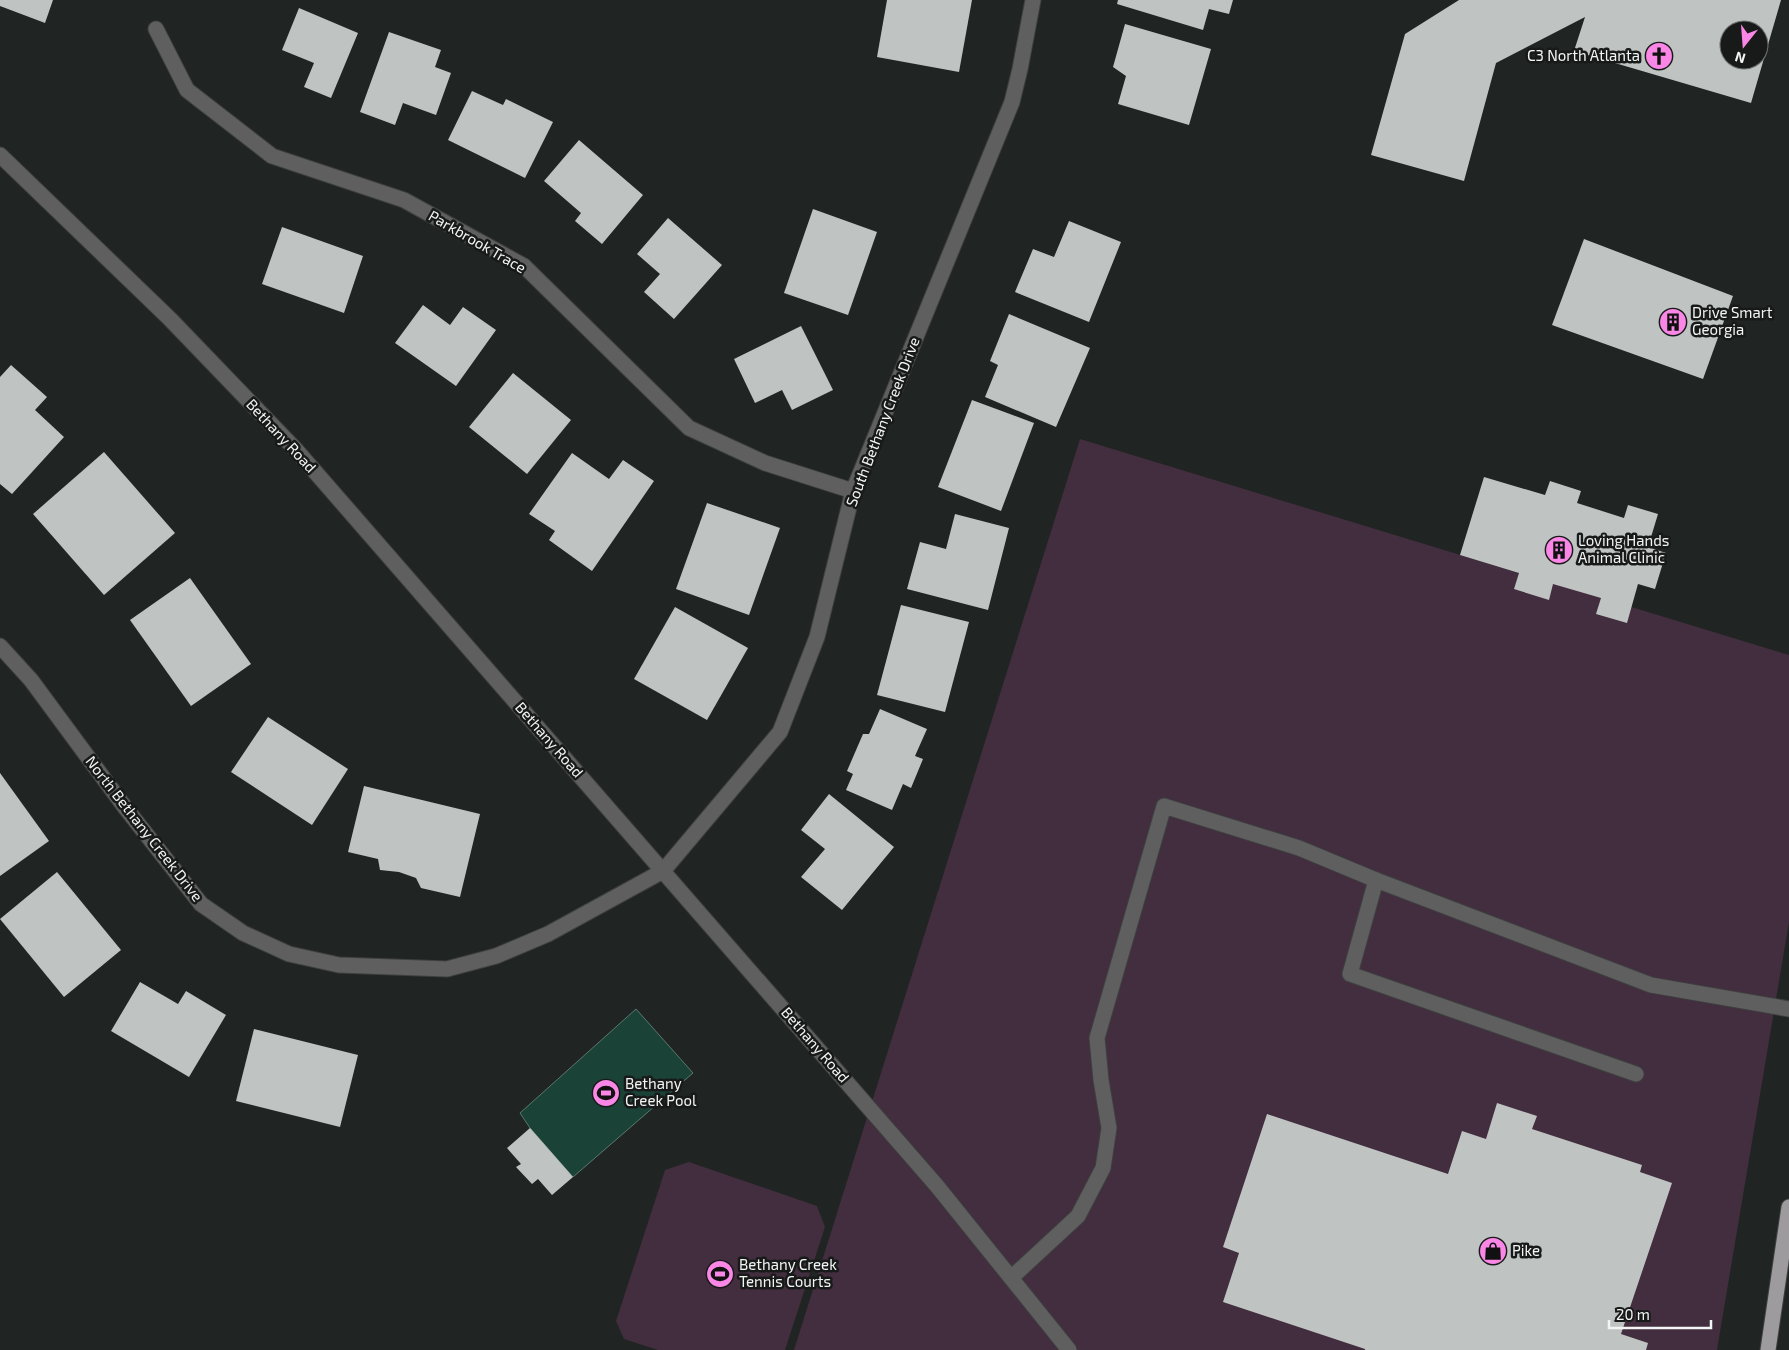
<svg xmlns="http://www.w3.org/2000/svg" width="1789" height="1350" viewBox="0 0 1789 1350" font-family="'Exo 2',sans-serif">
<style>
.green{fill:#422e3e}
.water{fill:#1a4237;stroke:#5b7870}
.building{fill:#bfc4c2;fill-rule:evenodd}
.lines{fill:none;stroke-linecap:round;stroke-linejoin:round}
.minor-casing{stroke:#3e4140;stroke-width:17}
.major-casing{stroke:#3e4140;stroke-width:17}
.minor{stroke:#605f60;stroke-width:15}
.major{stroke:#9e9b9e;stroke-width:15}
.labels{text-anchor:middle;stroke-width:5;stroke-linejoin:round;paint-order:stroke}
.poi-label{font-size:15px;fill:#f3f5f5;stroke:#171a19;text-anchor:start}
.street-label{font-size:15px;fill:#f3f5f5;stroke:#171a19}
</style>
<rect width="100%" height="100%" fill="#202422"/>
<g class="green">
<path d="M1080 439 1789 655V922L1717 1350H794Z"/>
<path d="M689 1162 817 1206 825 1227 785 1350H658L624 1339 616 1321 665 1170Z"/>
</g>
<path class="water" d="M636 1009 693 1073 573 1177 530 1128 520 1113Z"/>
<g class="building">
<path d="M0 0H53L45 23 0 6Z"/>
<path d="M887 0H972L959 72 877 57Z"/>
<path d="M1118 0H1233L1229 14 1209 9 1203 30 1117 4Z"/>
<path d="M1459 0H1781L1751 103 1574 51 1585 17 1496 63 1464 181 1371 155 1405 34ZM1729 30H1759V60H1729Z"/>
<path d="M299 8 358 33 331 98 304 87 314 63 282 50Z"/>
<path d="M1125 24 1211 49 1189 125 1118 104 1126 76 1113 67Z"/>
<path d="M389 32 441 50 435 67 451 73 436 115 403 103 395 125 360 112Z"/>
<path d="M472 91 503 105 506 99 553 122 525 178 448 140Z"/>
<path d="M579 140 643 195 602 244 575 221 581 213 544 181Z"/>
<path d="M813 209 877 232 848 315 784 293Z"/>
<path d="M668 218 722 265 674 319 644 292 660 274 637 254Z"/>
<path d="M1069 221 1121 242 1089 322 1015 292 1033 249 1054 257Z"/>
<path d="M282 227 363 256 344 313 262 284Z"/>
<path d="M1584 239 1733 296 1703 379 1552 325Z"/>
<path d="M423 305 450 325 463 307 496 330 456 386 395 343Z"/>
<path d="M1009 314 1090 348 1056 427 985 397 998 365 990 361Z"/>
<path d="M801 326 833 390 792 410 782 390 755 403 734 359Z"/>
<path d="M11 365 47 397 35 410 64 437 12 494 0 484V377Z"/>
<path d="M513 373 571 420 527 474 469 427Z"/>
<path d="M972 400 1034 423 1001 511 938 487Z"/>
<path d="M104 452 175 533 104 595 33 514Z"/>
<path d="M572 453 609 479 623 460 654 481 592 571 549 540 555 531 529 514Z"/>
<path d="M1484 477 1545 495 1550 481 1581 491 1577 503 1624 518 1628 505 1658 514 1648 547 1666 553 1655 589 1638 584 1627 623 1596 614 1601 598 1553 584 1549 600 1514 589 1519 573 1460 555Z"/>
<path d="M707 503 780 528 749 615 676 589Z"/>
<path d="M955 514 1009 528 988 610 907 589 920 542 946 549Z"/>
<path d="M190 578 251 664 191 706 130 620Z"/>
<path d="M901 605 969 622 945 712 877 695Z"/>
<path d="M675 607 748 648 707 720 634 679Z"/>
<path d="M880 709 927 729 915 756 923 759 911 788 903 784 892 810 846 790 853 774 847 771 863 734H869Z"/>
<path d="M268 717 348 769 312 825 231 772Z"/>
<path d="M0 773 49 841 0 876Z"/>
<path d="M364 786 480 814 460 897 421 888 416 878 399 872 380 870 378 859 348 852Z"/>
<path d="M829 794 894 847 842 910 801 877 825 849 801 830Z"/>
<path d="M57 872 121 950 64 997 0 919Z"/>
<path d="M140 982 178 1004 186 991 226 1015 189 1077 111 1031Z"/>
<path d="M254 1029 358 1055 340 1127 236 1101Z"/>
<path d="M1497 1103 1537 1116 1532 1129 1642 1165 1640 1172 1672 1183 1621 1334 1648 1343 1646 1350H1365V1349L1223 1302 1239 1253 1223 1247 1267 1114 1448 1174 1462 1131 1486 1139Z"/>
<path d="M530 1128 573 1177 552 1195 538 1179 532 1184 516 1167 521 1164 507 1148Z"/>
</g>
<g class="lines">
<g class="minor-casing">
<g id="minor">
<path d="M156 29 187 90 272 156 404 200 524 266 689 428 765 463 853 491"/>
<path d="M0 155 170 319 297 451 937 1186 1069 1350"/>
<path d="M0 646 31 680 124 806 201 904 243 933 289 954 339 965 447 969 496 956 548 934 663 871 780 732 817 637 853 491 1012 102 1020 69 1033 0"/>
<path d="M1376 880 1350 974 1636 1074"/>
<path d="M1011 1278 1078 1216 1103 1168 1109 1128 1101 1080 1097 1038 1164 806 1299 848 1376 880 1651 985 1789 1009"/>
</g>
</g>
<g class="major-casing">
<path id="major" d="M1768 1350 1789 1207"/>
</g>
<use href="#minor" class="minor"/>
<use href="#major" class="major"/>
</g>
<defs>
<g id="church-disc" transform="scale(1.4375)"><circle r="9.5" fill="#fa87e6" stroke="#171a19"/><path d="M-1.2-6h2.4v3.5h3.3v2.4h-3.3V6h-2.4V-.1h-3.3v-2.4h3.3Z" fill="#111"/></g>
<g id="building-disc" transform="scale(1.4375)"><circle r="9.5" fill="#fa87e6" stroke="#171a19"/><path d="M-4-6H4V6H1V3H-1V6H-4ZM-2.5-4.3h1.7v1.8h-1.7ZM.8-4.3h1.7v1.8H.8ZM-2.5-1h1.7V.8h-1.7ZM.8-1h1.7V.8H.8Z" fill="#111"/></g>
<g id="stadium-disc" transform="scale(1.4375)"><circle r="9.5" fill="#fa87e6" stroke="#171a19"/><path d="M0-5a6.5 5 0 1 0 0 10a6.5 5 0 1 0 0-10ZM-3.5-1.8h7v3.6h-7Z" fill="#111"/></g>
<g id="shop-disc" transform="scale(1.4375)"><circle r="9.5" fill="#fa87e6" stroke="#171a19"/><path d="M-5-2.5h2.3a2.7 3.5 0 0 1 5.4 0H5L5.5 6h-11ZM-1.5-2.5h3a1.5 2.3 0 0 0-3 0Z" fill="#111"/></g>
</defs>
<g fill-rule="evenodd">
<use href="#church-disc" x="1659" y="56"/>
<use href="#building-disc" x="1673" y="322"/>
<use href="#building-disc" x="1559" y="550"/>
<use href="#stadium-disc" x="606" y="1093"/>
<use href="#shop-disc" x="1493" y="1251"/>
<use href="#stadium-disc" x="720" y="1274"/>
</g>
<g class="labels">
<g class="poi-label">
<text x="1640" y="61" text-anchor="end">C3 North Atlanta</text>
<text x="1692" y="318">Drive Smart<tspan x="1692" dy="17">Georgia</tspan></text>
<text x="1578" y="546">Loving Hands<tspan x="1578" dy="17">Animal Clinic</tspan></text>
<text x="625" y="1089">Bethany<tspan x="625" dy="17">Creek Pool</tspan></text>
<text x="1512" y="1256">Pike</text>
<text x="739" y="1270">Bethany Creek<tspan x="739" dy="17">Tennis Courts</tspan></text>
</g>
<g class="street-label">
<text transform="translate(477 242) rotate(30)" y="5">Parkbrook Trace</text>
<text transform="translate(883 422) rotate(-69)" y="5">South Bethany Creek Drive</text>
<text transform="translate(281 436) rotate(47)" y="5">Bethany Road</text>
<text transform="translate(549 740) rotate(49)" y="5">Bethany Road</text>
<text transform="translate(144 829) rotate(52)" y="5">North Bethany Creek Drive</text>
<text transform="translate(815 1045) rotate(49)" y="5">Bethany Road</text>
</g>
</g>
<g transform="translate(1744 45) rotate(197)"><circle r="24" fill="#171a19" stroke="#6f7271"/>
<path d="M0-4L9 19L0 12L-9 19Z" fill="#fa87e6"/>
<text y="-8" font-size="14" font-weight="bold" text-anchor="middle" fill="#f3f5f5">N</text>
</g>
<path d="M1609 1320v8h102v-8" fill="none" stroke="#f3f5f5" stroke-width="2.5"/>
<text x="1616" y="1320" font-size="15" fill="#f3f5f5" stroke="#171a19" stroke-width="4" paint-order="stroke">20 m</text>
</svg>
